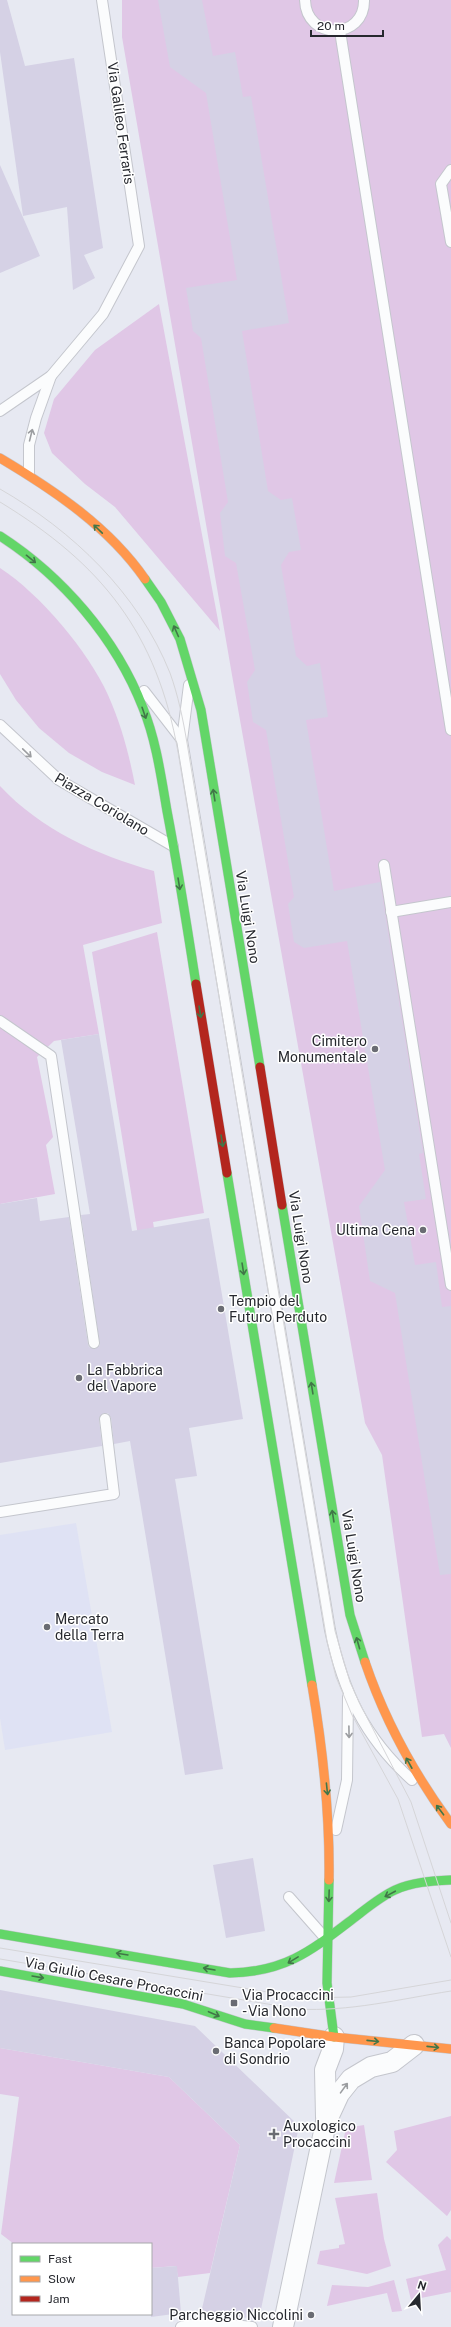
<svg xmlns="http://www.w3.org/2000/svg" width="451" height="2327" viewBox="0 0 451 2327" font-family="'Public Sans',sans-serif">
<style>
.built{fill:#dfe2f4}
.green{fill:#e0c7e6}
.building{fill:#d5d1e5}
.lines{fill:none;stroke-linecap:round;stroke-linejoin:round}
.lane-casing{stroke:#c4c6cd;stroke-width:12}
.street-casing{stroke:#c4c6cd;stroke-width:22}
.fast-casing{stroke:#c4c6cd;stroke-width:10}
.slow-casing{stroke:#c4c6cd;stroke-width:10}
.jam-casing{stroke:#c4c6cd;stroke-width:10}
.lane{stroke:#fbfcfd;stroke-width:10}
.street{stroke:#fbfcfd;stroke-width:20}
.fast{stroke:#63d668;stroke-width:9}
.slow{stroke:#ff974d;stroke-width:9}
.jam{stroke:#b3261e;stroke-width:9}
.tram{stroke:#d5d5d8;stroke-width:1}
.oneway{stroke:#9b9da0}
.oneway2{stroke:#417648}
.poi-dot{fill:#6a6c73;stroke:#fff;stroke-width:1.5}
.labels{text-anchor:middle;stroke-width:3;stroke-linejoin:round;paint-order:stroke}
.street-label{font-size:14px;fill:#26282e;stroke:#fff}
.poi-label{font-size:14px;fill:#26282e;stroke:#fff;text-anchor:start}
</style>
<rect width="100%" height="100%" fill="#e7e9f2"/>
<path class="built" d="M76 1523 112 1732 5 1750 0 1718V1535Z"/>
<g class="green">
<path d="M122 0H451V1748L444 1734 422 1737 382 1455 365 1423 232 675 122 37Z"/>
<path d="M159 304 220 631 115 507 85 484 52 453 44 433 54 399 95 350Z"/>
<path d="M0 568C40 594 88 651 108 695 121 724 129 754 135 785L102 772 69 753 39 728 16 700 0 674Z"/>
<path d="M0 786C41 830 97 855 154 871L162 923 83 945 99 1034 54 1041 37 1057 53 1137 46 1145 55 1194 0 1204Z"/>
<path d="M157 932 204 1213 153 1222 169 1326 153 1328 92 952Z"/>
<path d="M0 2048 169 2077 240 2145 210 2273 178 2277 176 2266 151 2268V2244H14L1 2234 19 2097 0 2094Z"/>
<path d="M451 2116V2210L447 2216 386 2162 397 2150 394 2131Z"/>
<path d="M364 2125 372 2180 334 2183 346 2128Z"/>
<path d="M377 2193 384 2239 391 2266 367 2274 317 2264 320 2251 339 2248V2245L345 2244 335 2198Z"/>
<path d="M447 2236 451 2240V2292L411 2300 406 2279 446 2270 438 2245Z"/>
<path d="M394 2280 402 2311 392 2312 387 2293 327 2306 332 2285 368 2287Z"/>
</g>
<g class="building">
<path d="M0 0H7L25 66 74 58 103 248 84 255 95 278 73 290 67 207 23 216 0 52Z"/>
<path d="M158 0H202L213 56 235 52 243 97 251 96 289 323 242 331 268 491 281 500 292 498 301 550 289 552 281 565 296 656 307 666 320 663 328 717 306 720 334 891 380 882 423 1153 419 1154 426 1199 404 1202 415 1265 436 1262 442 1307 451 1306V1574L440 1575 395 1293 370 1281 359 1206 385 1170 347 941 304 948 294 942 288 904 294 897 266 730 253 722 247 682 255 670 236 563 225 556 220 513 228 502 201 338 193 331 186 288 237 280 206 93 170 67Z"/>
<path d="M0 165 40 256 0 273Z"/>
<path d="M99 1034 132 1231 209 1218 243 1419 189 1428 197 1476 175 1479 223 1769 185 1775 130 1441 114 1444 111 1418 108 1413H104L99 1419 102 1446 0 1463V1204L37 1198 40 1221 69 1217 88 1344 89 1347 95 1349 100 1345 81 1215 90 1214 61 1040Z"/>
<path d="M253 1858 265 1931 226 1938 213 1865Z"/>
<path d="M0 1990 195 2026 299 2126 259 2319 201 2313 240 2145 169 2077 0 2048Z"/>
<path d="M177 2266 181 2313 151 2317V2268Z"/>
</g>
<g class="lines">
<g class="lane-casing">
<g id="lane">
<path d="M305 0C306 41 365 40 364 0"/>
<path d="M340 31 451 730"/>
<path d="M451 170 441 184 451 242"/>
<path d="M0 411 51 376 103 314 139 246 102 0"/>
<path d="M29 474V445L36 418 51 376"/>
<path d="M189 685 182 740 330 1630C343 1691 364 1737 412 1780"/>
<path d="M144 691 182 740"/>
<path d="M0 725 59 780 173 846"/>
<path d="M384 865 451 1285"/>
<path d="M391 912 451 902"/>
<path d="M0 1021 51 1056 94 1343"/>
<path d="M0 1512 114 1494 105 1419"/>
<path d="M336 1830 347 1780 348 1697"/>
<path d="M289 1897 326 1939"/>
<path d="M181 2327 205 2322 252 2327"/>
</g>
</g>
<g class="street-casing">
<g id="street">
<path d="M326 2117 325 2070 333 2049 334 2037"/>
<path d="M283 2327 326 2122 339 2094 351 2079 371 2067 392 2062 414 2045"/>
</g>
</g>
<g class="fast-casing">
<g id="fast">
<path d="M0 536C62 576 116 638 143 708 156 740 161 776 167 811 178 868 187 926 196 984"/>
<path d="M145 579 161 602 180 639 201 710 260 1067"/>
<path d="M227 1173 312 1685"/>
<path d="M282 1205 350 1615 365 1662"/>
<path d="M329 1880 327 1983 334 2037"/>
<path d="M0 1934 230 1973C286 1972 312 1950 354 1918 367 1908 380 1897 395 1890 412 1882 432 1881 451 1880"/>
<path d="M0 1971 183 2004 245 2024 274 2028"/>
</g>
</g>
<g class="slow-casing">
<g id="slow">
<path d="M0 458C54 490 109 527 145 579"/>
<path d="M365 1662C385 1721 414 1774 451 1824"/>
<path d="M312 1685C323 1750 330 1814 329 1880"/>
<path d="M274 2028 334 2037 451 2049"/>
</g>
</g>
<g class="jam-casing">
<g id="jam">
<path d="M196 984 227 1173"/>
<path d="M260 1067 282 1205"/>
</g>
</g>
<use href="#lane" class="lane"/>
<use href="#street" class="street"/>
<use href="#fast" class="fast"/>
<use href="#slow" class="slow"/>
<use href="#jam" class="jam"/>
<g class="tram">
<path d="M0 489C73 531 138 593 170 673 178 695 183 719 187 743L335 1631 350 1682 360 1704 411 1802 451 1923"/>
<path d="M0 502C102 564 157 633 178 752L327 1641 336 1677 352 1715 398 1799 451 1957"/>
<path d="M0 1948 304 1998 351 1997 451 1980"/>
<path d="M0 1959 297 2009C349 2012 400 1999 451 1991"/>
</g>
</g>
<defs><path id="oneway-shaft" d="M-6 0H5M1.5-3L5.5 0L1.5 3" fill="none" stroke-width="1.6" stroke-linecap="round" stroke-linejoin="round"/></defs>
<g class="oneway">
<use href="#oneway-shaft" transform="translate(31 435) rotate(-76)"/>
<use href="#oneway-shaft" transform="translate(27 753) rotate(44)"/>
<use href="#oneway-shaft" transform="translate(349 1732) rotate(89)"/>
<use href="#oneway-shaft" transform="translate(344 2088) rotate(-54)"/>
</g>
<g class="oneway2">
<use href="#oneway-shaft" transform="translate(98 529) rotate(-136)"/>
<use href="#oneway-shaft" transform="translate(31 559) rotate(39)"/>
<use href="#oneway-shaft" transform="translate(176 631) rotate(-114)"/>
<use href="#oneway-shaft" transform="translate(144 713) rotate(71)"/>
<use href="#oneway-shaft" transform="translate(214 795) rotate(-99)"/>
<use href="#oneway-shaft" transform="translate(179 884) rotate(81)"/>
<use href="#oneway-shaft" transform="translate(200 1012) rotate(81)"/>
<use href="#oneway-shaft" transform="translate(222 1141) rotate(81)"/>
<use href="#oneway-shaft" transform="translate(243 1269) rotate(81)"/>
<use href="#oneway-shaft" transform="translate(312 1388) rotate(-99)"/>
<use href="#oneway-shaft" transform="translate(333 1516) rotate(-99)"/>
<use href="#oneway-shaft" transform="translate(358 1643) rotate(-106)"/>
<use href="#oneway-shaft" transform="translate(409 1763) rotate(-119)"/>
<use href="#oneway-shaft" transform="translate(327 1789) rotate(84)"/>
<use href="#oneway-shaft" transform="translate(440 1810) rotate(-127)"/>
<use href="#oneway-shaft" transform="translate(390 1894) rotate(152)"/>
<use href="#oneway-shaft" transform="translate(329 1896) rotate(92)"/>
<use href="#oneway-shaft" transform="translate(122 1954) rotate(-171)"/>
<use href="#oneway-shaft" transform="translate(293 1960) rotate(149)"/>
<use href="#oneway-shaft" transform="translate(209 1969) rotate(-170)"/>
<use href="#oneway-shaft" transform="translate(38 1977) rotate(10)"/>
<use href="#oneway-shaft" transform="translate(214 2014) rotate(23)"/>
<use href="#oneway-shaft" transform="translate(373 2041) rotate(6)"/>
<use href="#oneway-shaft" transform="translate(433 2047) rotate(6)"/>
</g>
<g class="poi-dot">
<circle cx="375" cy="1049" r="4"/>
<circle cx="423" cy="1230" r="4"/>
<circle cx="221" cy="1309" r="4"/>
<circle cx="79" cy="1378" r="4"/>
<circle cx="47" cy="1627" r="4"/>
<rect x="230" y="1999" width="8" height="8" rx="2"/>
<circle cx="216" cy="2051" r="4"/>
<path d="M272 2128h4v4h4v4h-4v4h-4v-4h-4v-4h4z"/>
<circle cx="311" cy="2315" r="4"/>
</g>
<g class="labels">
<g class="street-label">
<text transform="translate(121 123) rotate(82)" y="5">Via Galileo Ferraris</text>
<text transform="translate(102 804) rotate(31)" y="5">Piazza Coriolano</text>
<text transform="translate(248 917) rotate(81)" y="5">Via Luigi Nono</text>
<text transform="translate(301 1237) rotate(81)" y="5">Via Luigi Nono</text>
<text transform="translate(354 1556) rotate(81)" y="5">Via Luigi Nono</text>
<text transform="translate(114 1979) rotate(11)" y="5">Via Giulio Cesare Procaccini</text>
</g>
<g class="poi-label">
<text x="367" y="1046" text-anchor="end">Cimitero<tspan x="367" dy="16">Monumentale</tspan></text>
<text x="415" y="1235" text-anchor="end">Ultima Cena</text>
<text x="229" y="1306">Tempio del<tspan x="229" dy="16">Futuro Perduto</tspan></text>
<text x="87" y="1375">La Fabbrica<tspan x="87" dy="16">del Vapore</tspan></text>
<text x="55" y="1624">Mercato<tspan x="55" dy="16">della Terra</tspan></text>
<text x="242" y="2000">Via Procaccini<tspan x="242" dy="16">- Via Nono</tspan></text>
<text x="224" y="2048">Banca Popolare<tspan x="224" dy="16">di Sondrio</tspan></text>
<text x="283" y="2131">Auxologico<tspan x="283" dy="16">Procaccini</tspan></text>
<text x="303" y="2320" text-anchor="end">Parcheggio Niccolini</text>
</g>
</g>
<rect x="12" y="2243" width="140" height="72" fill="#ffffff" stroke="#a8a9ab"/>
<rect x="20" y="2256" width="20" height="6" fill="#63d668" stroke="#a8a9ab"/>
<text x="48" y="2263" font-size="12" fill="#26282e">Fast</text>
<rect x="20" y="2276" width="20" height="6" fill="#ff974d" stroke="#a8a9ab"/>
<text x="48" y="2283" font-size="12" fill="#26282e">Slow</text>
<rect x="20" y="2296" width="20" height="6" fill="#b3261e" stroke="#a8a9ab"/>
<text x="48" y="2303" font-size="12" fill="#26282e">Jam</text>
<g transform="translate(419 2295) rotate(18)" stroke="#ffffff" stroke-width="3" paint-order="stroke">
<path d="M0-3L7 15L0 10L-7 15Z" fill="#26282e"/>
<text y="-6" font-size="11" font-weight="bold" text-anchor="middle" fill="#26282e">N</text>
</g>
<path d="M311 30v6h72v-6" fill="none" stroke="#26282e" stroke-width="2"/>
<text x="317" y="30" font-size="12" fill="#26282e" stroke="#ffffff" stroke-width="3" paint-order="stroke">20 m</text>
</svg>
